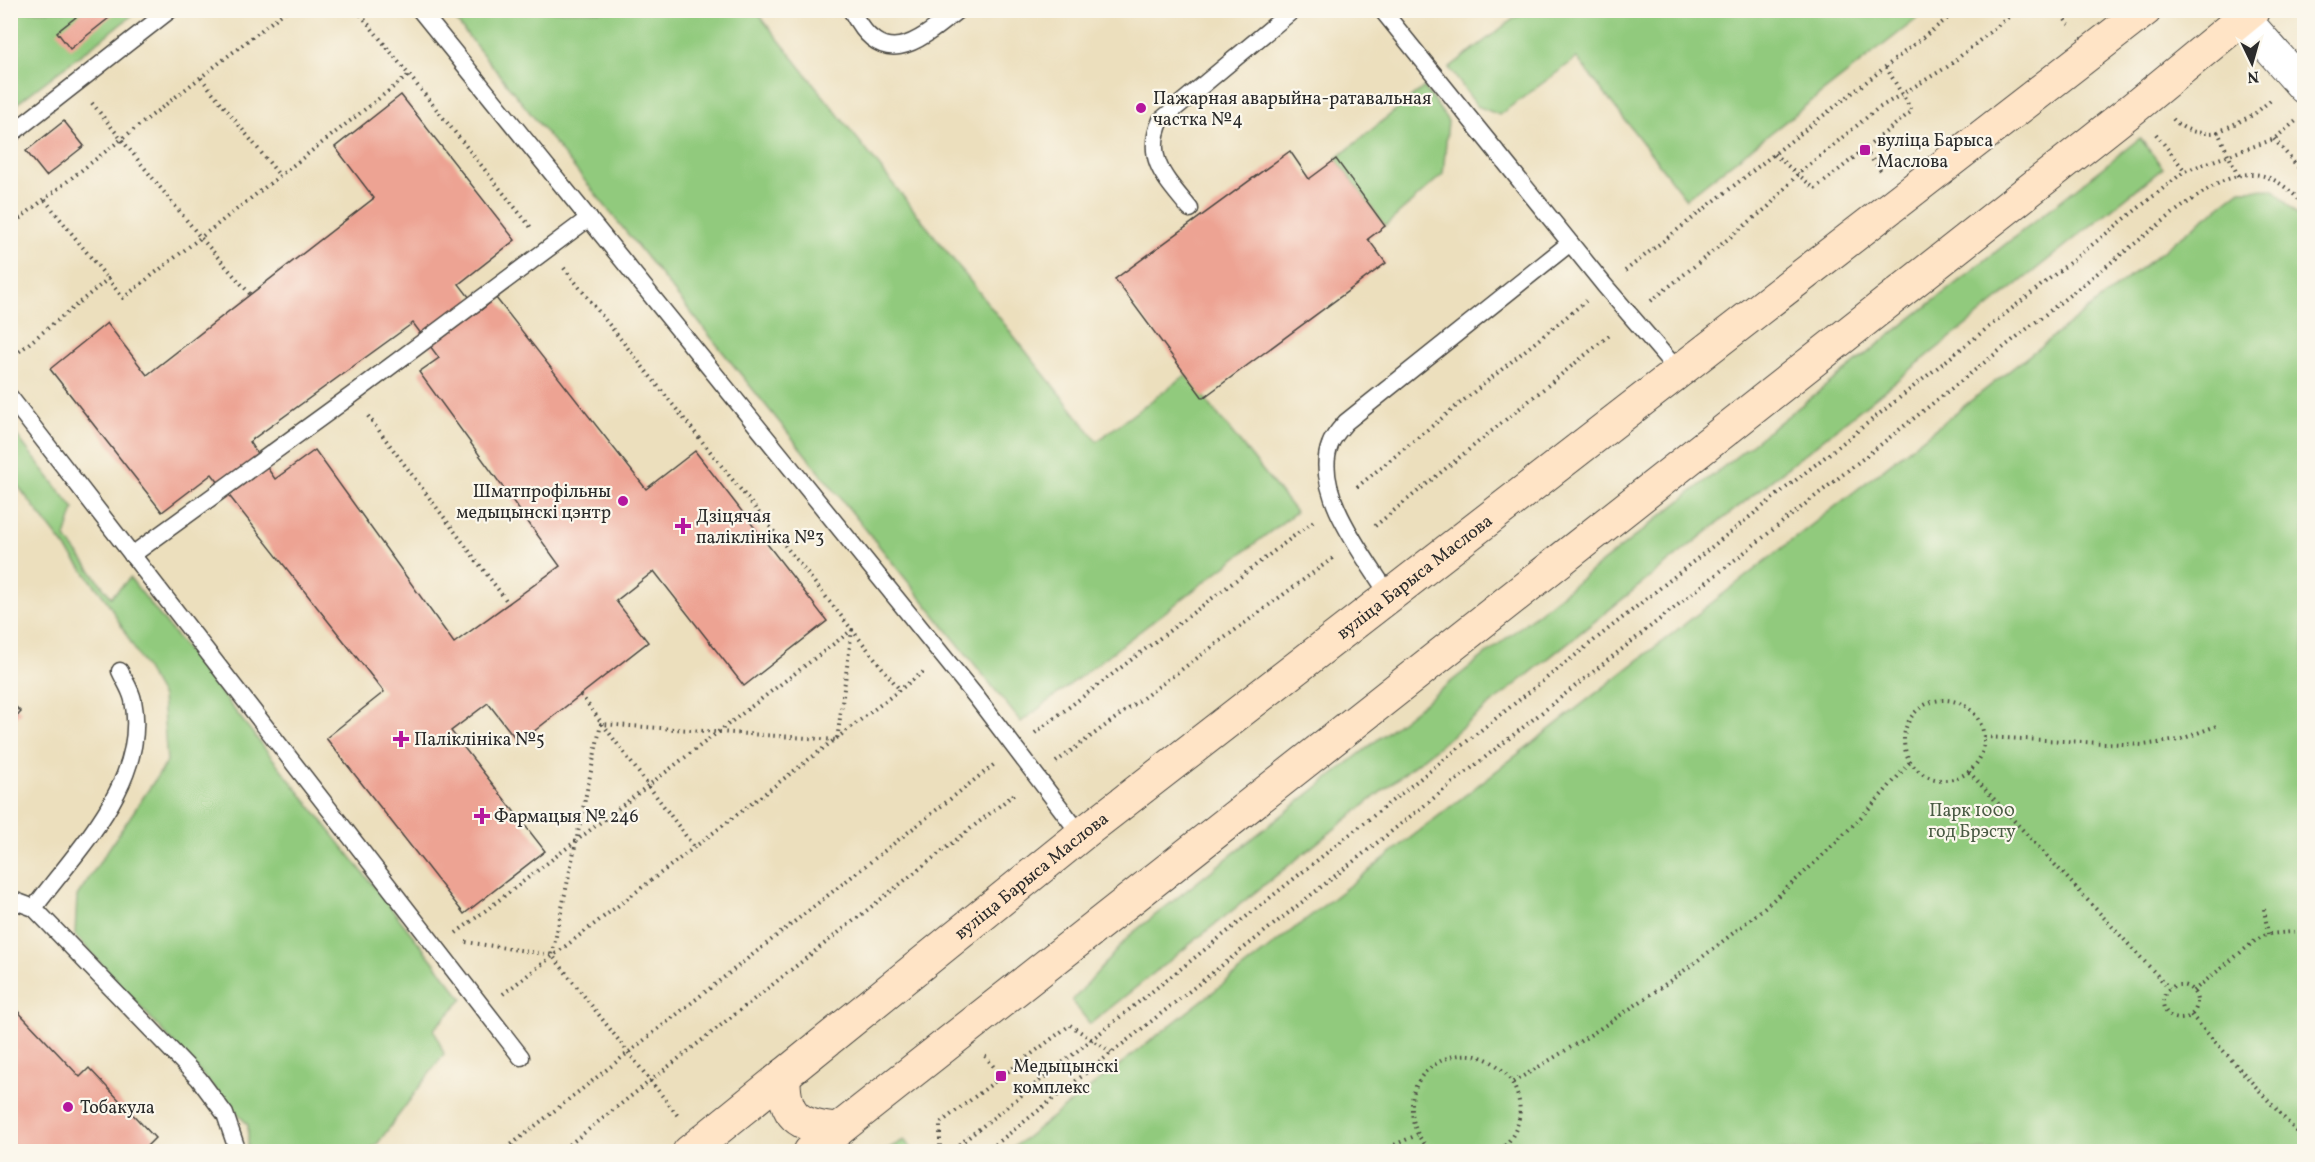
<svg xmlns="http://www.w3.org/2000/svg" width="2315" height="1162" viewBox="0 0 2315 1162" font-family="Vollkorn,serif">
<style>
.green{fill:#91ca7d;stroke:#5e7a54;stroke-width:1.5}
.building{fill:#eda393;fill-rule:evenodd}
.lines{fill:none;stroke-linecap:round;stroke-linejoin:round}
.service-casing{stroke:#484641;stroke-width:19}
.minor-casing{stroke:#484641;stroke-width:35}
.secondary-casing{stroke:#484641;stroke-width:35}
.path{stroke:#484641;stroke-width:4;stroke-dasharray:1.5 4.5;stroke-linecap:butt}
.service{stroke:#fff;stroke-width:16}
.minor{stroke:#fff;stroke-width:33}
.secondary{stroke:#ffe4c6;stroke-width:33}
.poi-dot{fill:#b5179e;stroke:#fbf7ec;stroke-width:2}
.labels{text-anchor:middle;stroke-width:4.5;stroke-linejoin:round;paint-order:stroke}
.poi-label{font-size:18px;fill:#2b2b2b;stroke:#fbf7ec;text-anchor:start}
.street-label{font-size:18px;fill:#2b2b2b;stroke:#fbf7ec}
.park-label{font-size:18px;fill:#4a5b44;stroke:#fbf7ec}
</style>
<rect width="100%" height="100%" fill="#fbf7ec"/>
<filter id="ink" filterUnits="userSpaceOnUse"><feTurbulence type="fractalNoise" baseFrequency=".0167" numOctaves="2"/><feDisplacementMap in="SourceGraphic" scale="12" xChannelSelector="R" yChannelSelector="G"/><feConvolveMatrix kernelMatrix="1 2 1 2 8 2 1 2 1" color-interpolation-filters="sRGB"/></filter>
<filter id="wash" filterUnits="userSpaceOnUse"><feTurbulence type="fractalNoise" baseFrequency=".008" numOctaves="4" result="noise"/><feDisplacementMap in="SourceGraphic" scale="24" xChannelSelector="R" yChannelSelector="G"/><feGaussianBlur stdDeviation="1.35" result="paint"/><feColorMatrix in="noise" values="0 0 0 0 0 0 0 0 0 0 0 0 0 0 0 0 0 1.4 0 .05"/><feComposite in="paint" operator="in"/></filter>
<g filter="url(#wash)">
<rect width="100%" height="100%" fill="#ecdfbd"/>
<g class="green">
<path d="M1525 10H1927V11L1686 199 1577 58 1499 115 1477 106 1449 68Z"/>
<path d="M11 11H138L11 108Z"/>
<path d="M448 11H756L1097 441 1186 375 1296 512 1021 722Z"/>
<path d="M1424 87 1448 121 1443 174 1385 226 1336 159Z"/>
<path d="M2140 138 2163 168 1090 1024 1072 1001 1130 935Z"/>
<path d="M2274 189 2304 223V1151H1009L2241 190Z"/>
<path d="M10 427 74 509 65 537 111 597 130 578 463 999 434 1029 444 1054 378 1143 367 1151H248V1125L75 935 77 896 167 762 162 697 107 601 11 477Z"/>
<path d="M904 1140 914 1151H884Z"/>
</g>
<g id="blocks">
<g class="building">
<path d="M85 10H119L70 49 57 32Z"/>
<path d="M401 95 515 240 459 284 480 311 496 298 646 489 695 451 827 621 744 686 654 571 616 601 648 642 519 743 488 703 451 731 545 851 464 914 326 738 384 692 212 474 162 512 50 369 107 323 147 375 374 198 335 147ZM413 323 439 358 419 372 560 566 454 643 315 450 275 479 249 442Z"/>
<path d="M64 121 84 146 46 176 26 151Z"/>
<path d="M1290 151 1309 179 1336 159 1385 226 1368 239 1386 263 1203 398 1115 279Z"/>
<path d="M10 701 21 712 10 723Z"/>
<path d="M10 1003 80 1077 89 1068 155 1138 141 1152H10Z"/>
</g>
</g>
</g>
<g filter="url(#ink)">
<use href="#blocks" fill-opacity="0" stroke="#484641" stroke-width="1.5"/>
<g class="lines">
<g class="service-casing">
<g id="service">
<path d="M420 10 977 698 1081 835"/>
<path d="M851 10C883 73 918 42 958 10"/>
<path d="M1382 10 1605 286 1679 372"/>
<path d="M10 135 170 10"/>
<path d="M1190 209C1167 180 1143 159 1161 120L1293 10"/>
<path d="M10 397 521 1057"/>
<path d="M132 555 352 395 589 218"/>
<path d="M1390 597C1366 558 1312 492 1330 445 1333 436 1340 429 1346 422L1570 243"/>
<path d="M10 899 34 908 199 1079 225 1114 238 1152"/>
<path d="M34 908C78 848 149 781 133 700 131 690 124 680 120 671"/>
</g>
</g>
<g class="minor-casing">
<path id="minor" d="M2236 10 2304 87"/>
</g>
<g class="secondary-casing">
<g id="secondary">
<path d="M784 1075C783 1117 798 1126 838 1130"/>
<path id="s1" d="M689 1152 1081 835 2145 10"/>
<path d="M810 1152 2135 107 2253 10"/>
</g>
</g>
<g class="path">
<path d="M357 10 533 230"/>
<path d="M2058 10 2069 25"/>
<path d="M201 78 280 176"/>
<path d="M92 103 201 238 250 294"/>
<path d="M2173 119C2185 132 2201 135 2218 132"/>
<path d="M2156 134 2185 171"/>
<path d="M2274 139 2304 174"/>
<path d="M1865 150 1881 171"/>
<path d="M1774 154 1815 189 1912 111 1886 67"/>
<path d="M2238 176 2218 132 2253 115 2271 100"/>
<path d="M45 200 108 279"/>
<path d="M10 226 287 10"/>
<path d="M564 268 900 690"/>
<path d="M1625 271 1958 10"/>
<path d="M1651 301 1769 206 1798 174 1877 109 1947 67 2017 10"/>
<path d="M10 359 108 279 123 298 409 75"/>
<path d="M368 416 509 604"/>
<path d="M1357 487 1586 301"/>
<path d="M1375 526 1611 334"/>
<path d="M581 695 694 847"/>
<circle cx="1944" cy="740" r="40"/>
<path d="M1035 733 1315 520"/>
<path d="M1984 737 2143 745 2179 740 2216 726"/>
<path d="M1056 762 1333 558"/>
<path d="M1969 772 2169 988"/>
<path d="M2264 909 2268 934"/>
<path d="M456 933C588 832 720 730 852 630L837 740 601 724 552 955 678 1116"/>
<path d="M466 942 552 955"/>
<circle cx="2180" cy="1002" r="17"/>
<path d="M2193 991 2256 940 2268 934 2304 931"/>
<path d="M503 994 923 672"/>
<path d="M2191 1015 2304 1140"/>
<path d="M985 1056 1001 1076"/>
<path d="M1513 1082C1659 997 1801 893 1910 762"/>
<path d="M502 1152 996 763"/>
<path d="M560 1152 1017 792"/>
<path d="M940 1152V1123L1070 1025 1112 1053"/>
<path d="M950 1152 2185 171 2274 139 2296 121"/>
<path d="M986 1152 2176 211C2226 176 2257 152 2304 205"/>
<path d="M1378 1152 1417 1135"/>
<path d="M1433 1152C1418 1141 1411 1123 1412 1104 1412 1091 1419 1076 1430 1068 1488 1022 1555 1106 1498 1152"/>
</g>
<use href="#service" class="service"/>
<use href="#minor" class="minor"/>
<use href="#secondary" class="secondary"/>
</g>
</g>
<g class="poi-dot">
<circle cx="1141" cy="108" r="6"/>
<rect x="1859" y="144" width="12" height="12" rx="3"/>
<circle cx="623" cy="501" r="6"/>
<path d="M680 517h6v6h6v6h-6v6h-6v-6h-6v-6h6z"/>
<path d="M398 730h6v6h6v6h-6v6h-6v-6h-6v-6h6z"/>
<path d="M479 807h6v6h6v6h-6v6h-6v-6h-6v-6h6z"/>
<rect x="995" y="1070" width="12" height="12" rx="3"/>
<circle cx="68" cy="1107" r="6"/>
</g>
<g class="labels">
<g class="poi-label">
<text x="1153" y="104">Пажарная аварыйна-ратавальная<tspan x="1153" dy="21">частка №4</tspan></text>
<text x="1877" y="146">вуліца Барыса<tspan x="1877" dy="21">Маслова</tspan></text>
<text x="611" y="497" text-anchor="end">Шматпрофільны<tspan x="611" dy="21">медыцынскі цэнтр</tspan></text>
<text x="696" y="522">Дзіцячая<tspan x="696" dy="21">паліклініка №3</tspan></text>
<text x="414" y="745">Паліклініка №5</text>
<text x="494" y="822">Фармацыя № 246</text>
<text x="1013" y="1072">Медыцынскі<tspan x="1013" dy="21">комплекс</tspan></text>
<text x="80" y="1113">Тобакула</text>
</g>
<g class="street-label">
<text dy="6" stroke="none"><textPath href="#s1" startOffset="926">вуліца Барыса Маслова</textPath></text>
<text dy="6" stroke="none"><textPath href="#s1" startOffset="440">вуліца Барыса Маслова</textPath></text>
</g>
<g class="park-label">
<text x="1972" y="816">Парк 1000<tspan x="1972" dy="21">год Брэсту</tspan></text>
</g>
</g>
<rect width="2315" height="1162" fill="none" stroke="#fbf7ec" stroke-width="36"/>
<g transform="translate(2252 63) rotate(175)" stroke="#fbf7ec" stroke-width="4.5" paint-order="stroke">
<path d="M0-4.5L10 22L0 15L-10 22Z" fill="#2b2b2b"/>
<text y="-9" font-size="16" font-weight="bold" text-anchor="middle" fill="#2b2b2b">N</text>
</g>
</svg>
